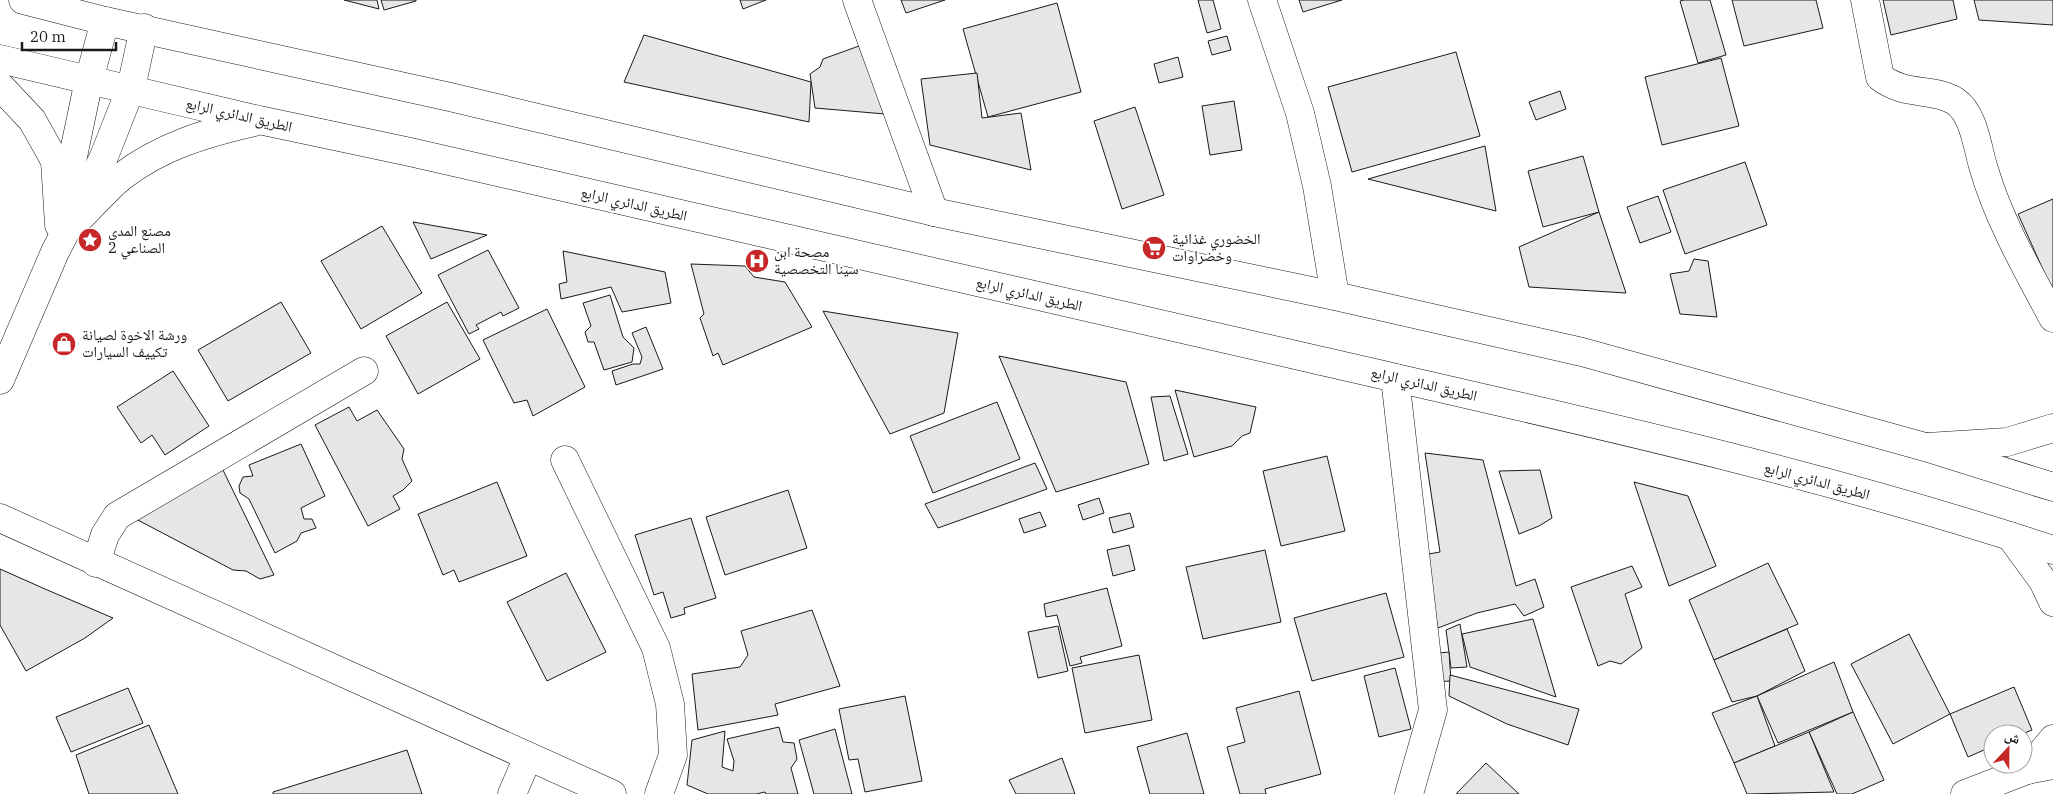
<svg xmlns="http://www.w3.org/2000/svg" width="2053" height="794" viewBox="0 0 2053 794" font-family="'IBM Plex Serif','Noto Naskh Arabic',serif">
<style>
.building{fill:#e6e6e6;stroke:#1a1a1a}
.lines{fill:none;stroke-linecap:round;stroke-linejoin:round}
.minor-casing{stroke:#1a1a1a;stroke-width:29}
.primary-casing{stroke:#1a1a1a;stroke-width:29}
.minor{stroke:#fff;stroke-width:28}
.primary{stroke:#fff;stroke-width:28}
.labels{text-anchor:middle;stroke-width:4;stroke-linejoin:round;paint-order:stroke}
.street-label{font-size:15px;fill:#1a1a1a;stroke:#fff}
.poi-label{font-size:15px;fill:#1a1a1a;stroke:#fff;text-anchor:start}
</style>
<rect width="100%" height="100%" fill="#fff"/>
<g class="building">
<path d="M344 0H377L379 9Z"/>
<path d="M381 0H416V1L384 10Z"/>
<path d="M740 0H766L743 9Z"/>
<path d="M901 0H945L906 13Z"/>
<path d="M1198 0H1213L1221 29 1207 33Z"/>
<path d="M1299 0H1342L1303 12Z"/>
<path d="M1684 0H1710L1726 55 1698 63 1680 1Z"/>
<path d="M1732 0H1816L1823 28 1744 46Z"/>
<path d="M1883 0H1953L1957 19 1891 35Z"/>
<path d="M1974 0H2053V25L1979 20Z"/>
<path d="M1057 3 1081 92 988 117 963 29Z"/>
<path d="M644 35 811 82 809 122 624 82Z"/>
<path d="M1227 36 1231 50 1212 55 1208 41Z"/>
<path d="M859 46 885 114 815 108 810 74 820 67 823 59Z"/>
<path d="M1456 52 1480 136 1352 172 1328 87Z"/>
<path d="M1178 57 1183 77 1159 83 1154 64Z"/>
<path d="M1721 58 1739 126 1662 145 1645 77Z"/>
<path d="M977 73 982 118 1021 113 1031 170 930 145 921 79Z"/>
<path d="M1560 91 1566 109 1536 120 1529 102Z"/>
<path d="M1234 101 1242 150 1210 155 1202 106Z"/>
<path d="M1135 107 1164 195 1122 209 1094 121Z"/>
<path d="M1485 146 1496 211 1368 179Z"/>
<path d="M1583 156 1599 212 1543 227 1528 171Z"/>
<path d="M1745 162 1767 225 1685 254 1663 190Z"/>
<path d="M1658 196 1671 232 1640 243 1627 207Z"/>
<path d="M2053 199V292L2018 214Z"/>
<path d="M1599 212 1626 293 1529 287 1519 247Z"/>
<path d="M413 222 487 235 431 259Z"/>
<path d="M382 226 422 293 361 329 321 261Z"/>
<path d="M488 250 519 308 503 316 501 312 476 325 479 329 469 334 438 275Z"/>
<path d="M563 251 665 272 671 303 622 312 611 287 561 299 559 284 567 282Z"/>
<path d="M1694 259 1708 261 1717 317 1680 314 1670 274 1689 271Z"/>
<path d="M691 264 745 266 754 277 785 282 812 327 723 365 718 353 713 356 700 318 704 314Z"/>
<path d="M610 295 623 337 634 348 632 362 604 370 594 342H588L585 332 591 326 583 303Z"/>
<path d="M281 302 311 353 228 401 198 350Z"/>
<path d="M447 302 480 359 418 394 386 336Z"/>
<path d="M547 309 585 387 533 416 527 400 514 403 483 340Z"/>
<path d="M823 311 958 333 944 413 890 434Z"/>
<path d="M646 327 663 369 616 385 612 371 633 364H640L642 357 632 333Z"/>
<path d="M999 356 1126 382 1149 464 1056 492Z"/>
<path d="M173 371 209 426 165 455 152 435 141 443 117 407Z"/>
<path d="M1175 390 1256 407 1250 433 1242 436 1232 446 1194 457Z"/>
<path d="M1170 396 1188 454 1164 461 1151 397Z"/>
<path d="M997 402 1020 459 933 493 910 436Z"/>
<path d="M349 407 357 421 377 410 404 449 402 459 412 481 403 490 393 496 400 509 368 526 315 425Z"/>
<path d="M301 444 325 496 301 508 304 519H312L316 528 301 533 297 541 275 553 249 499 240 493 239 486 243 477 253 476 249 465Z"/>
<path d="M1425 453 1483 460 1516 586 1535 579 1544 607 1524 616 1515 604 1477 613 1438 628 1423 555 1440 552Z"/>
<path d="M1327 456 1345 531 1281 546 1263 471Z"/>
<path d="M1035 463 1047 489 938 528 925 504Z"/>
<path d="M223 470 274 575 260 579 246 571 233 570 134 518Z"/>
<path d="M1540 470 1552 518 1539 526 1519 534 1499 471Z"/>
<path d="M497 482 527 556 459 582 454 570 443 575 418 514Z"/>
<path d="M1634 482 1688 496 1716 566 1669 586Z"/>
<path d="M788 490 807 548 725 575 706 517Z"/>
<path d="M1099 498 1104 513 1083 520 1078 505Z"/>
<path d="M1040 512 1046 526 1024 533 1019 519Z"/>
<path d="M1130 513 1134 527 1113 533 1109 518Z"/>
<path d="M691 518 716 598 684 608 685 614 671 618 663 592 654 595 635 535Z"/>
<path d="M1129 545 1135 570 1113 576 1107 550Z"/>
<path d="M1265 550 1281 622 1203 639 1186 567Z"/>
<path d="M1768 563 1798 624 1714 660 1689 600Z"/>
<path d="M1632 566 1642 587 1625 594 1642 648 1621 664 1610 661 1598 666 1571 587Z"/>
<path d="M0 569 45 589 113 618 85 638 26 671 0 625Z"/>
<path d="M566 573 606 652 547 681 507 602Z"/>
<path d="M1107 588 1122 646 1080 657 1082 663 1070 666 1057 615 1046 617 1044 604Z"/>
<path d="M1386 593 1404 657 1312 681 1294 618Z"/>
<path d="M812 610 840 686 775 704 778 715 698 730 692 674 740 667 748 655 741 631Z"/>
<path d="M1533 619 1556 697 1470 667 1462 634Z"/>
<path d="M1460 624 1467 667 1451 668 1446 630Z"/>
<path d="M1058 626 1068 671 1038 678 1028 632Z"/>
<path d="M1787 629 1805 671 1757 696 1732 702 1714 660Z"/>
<path d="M1909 634 1950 714 1893 744 1851 664Z"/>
<path d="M1449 652 1451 681 1430 682 1428 654Z"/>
<path d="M1139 655 1152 720 1085 733 1072 668Z"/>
<path d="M1834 662 1853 712 1778 743 1757 696Z"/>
<path d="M1395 668 1411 729 1379 737 1364 676Z"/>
<path d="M1450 675 1579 709 1568 745 1507 724 1449 696Z"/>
<path d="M2014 687 2032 730 2022 734H1993V746L1968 757 1950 714Z"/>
<path d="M128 688 143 723 71 752 56 717Z"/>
<path d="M1299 691 1321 774 1265 789 1266 794H1240L1227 747 1245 742 1236 708Z"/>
<path d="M905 696 922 781 865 792 858 759 849 760 839 709Z"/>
<path d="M1757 696 1775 746 1734 763 1712 713Z"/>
<path d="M1853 712 1884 780 1852 794H1837L1809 732Z"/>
<path d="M149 725 178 794H89L76 755Z"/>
<path d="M779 727 783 742 794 743 797 759 791 768 798 794H766L765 792 756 794H708L687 785 692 740 725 731 722 767 733 771 734 761 727 739Z"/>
<path d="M835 729 852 794H814L799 740Z"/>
<path d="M1809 732 1834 792 1747 794 1734 763Z"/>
<path d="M1187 733 1204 794H1150L1137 747Z"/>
<path d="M407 750 422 794H273V792Z"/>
<path d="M1062 758 1075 794H1016L1009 780Z"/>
<path d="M1486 763 1519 794H1456Z"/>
</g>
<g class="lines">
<g class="minor-casing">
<g id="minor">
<path d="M857 0 934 212"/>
<path d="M1262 0 1300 113 1317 186 1335 296"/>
<path d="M1865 0 1880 77C1906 97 1932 87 1955 101 1974 114 1977 146 1983 166 1998 219 2027 269 2053 318"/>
<path d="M62 209 89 80 105 21"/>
<path d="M1395 378 1433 710 1409 794"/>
<path d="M0 380 55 252 103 159 131 88 144 28"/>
<path d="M1927 447 2007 442 2053 428"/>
<path d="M565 460 656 648 670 704 673 755 659 794"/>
<path d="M0 518 612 794"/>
<path d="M96 563 105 535 117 516 364 371"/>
<path d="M2027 770 2053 739"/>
<path d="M512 794 528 757"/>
<path d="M1965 794 2027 770 2053 765"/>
</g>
</g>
<g class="primary-casing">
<g id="primary">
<path d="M23 0 105 21 450 97 934 212 1335 296 1582 352 1925 447 2053 487"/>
<path d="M0 59 259 120 410 152C711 221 1012 290 1313 359 1561 416 1811 470 2053 550"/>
<path d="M0 86 32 120 55 161 59 225"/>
<path d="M69 228C87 212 103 192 121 177 161 146 206 133 254 122"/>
<path d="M2010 536 2043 581 2053 602"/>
</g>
</g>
<use href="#minor" class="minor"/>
<use href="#primary" class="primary"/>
</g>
<defs>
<g id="sight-disc" transform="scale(1.25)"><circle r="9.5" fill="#c62828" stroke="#fff"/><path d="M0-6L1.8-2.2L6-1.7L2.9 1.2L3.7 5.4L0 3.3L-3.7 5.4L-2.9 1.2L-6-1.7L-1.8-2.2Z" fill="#fff"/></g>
<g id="supermarket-disc" transform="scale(1.25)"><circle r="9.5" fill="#c62828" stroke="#fff"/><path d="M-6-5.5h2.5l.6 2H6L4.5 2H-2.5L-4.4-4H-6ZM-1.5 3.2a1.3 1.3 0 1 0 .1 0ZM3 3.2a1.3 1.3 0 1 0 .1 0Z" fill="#fff"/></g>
<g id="hospital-disc" transform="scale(1.25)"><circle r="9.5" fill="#c62828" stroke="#fff"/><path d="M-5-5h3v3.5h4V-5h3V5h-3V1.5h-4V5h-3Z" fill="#fff"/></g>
<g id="shop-disc" transform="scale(1.25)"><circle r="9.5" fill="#c62828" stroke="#fff"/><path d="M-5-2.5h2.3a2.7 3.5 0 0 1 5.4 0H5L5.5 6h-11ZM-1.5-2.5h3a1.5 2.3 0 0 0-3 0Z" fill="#fff"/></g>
</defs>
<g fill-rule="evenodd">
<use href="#sight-disc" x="90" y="240"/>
<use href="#supermarket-disc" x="1154" y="248"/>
<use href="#hospital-disc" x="757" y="261"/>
<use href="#shop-disc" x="64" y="344"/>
</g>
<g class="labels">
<g class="street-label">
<text transform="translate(239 115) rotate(13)" y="5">الطريق الدائري الرابع</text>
<text transform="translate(634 204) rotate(13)" y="5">الطريق الدائري الرابع</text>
<text transform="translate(1029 294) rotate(13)" y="5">الطريق الدائري الرابع</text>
<text transform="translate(1424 384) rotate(13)" y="5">الطريق الدائري الرابع</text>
<text transform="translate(1817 481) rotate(15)" y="5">الطريق الدائري الرابع</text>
</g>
<g class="poi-label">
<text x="108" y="236">مصنع المدى<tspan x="108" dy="17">الصناعي 2</tspan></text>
<text x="1172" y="244">الخضوري غذائية<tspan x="1172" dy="17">وخضراوات</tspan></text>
<text x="774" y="257">مصحة ابن<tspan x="774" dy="17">سينا التخصصية</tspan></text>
<text x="82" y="340">ورشة الاخوة لصيانة<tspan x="82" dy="17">تكييف السيارات</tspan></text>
</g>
</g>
<g transform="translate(2008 749) rotate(22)"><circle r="24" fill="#ffffff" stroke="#a3a3a3"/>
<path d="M0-4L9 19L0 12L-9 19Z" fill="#c62828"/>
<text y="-8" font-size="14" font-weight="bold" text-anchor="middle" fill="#1a1a1a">ش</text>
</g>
<path d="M22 42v8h94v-8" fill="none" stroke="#1a1a1a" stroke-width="2.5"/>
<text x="30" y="42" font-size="15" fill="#1a1a1a" stroke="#ffffff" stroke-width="4" paint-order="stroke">20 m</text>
</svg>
